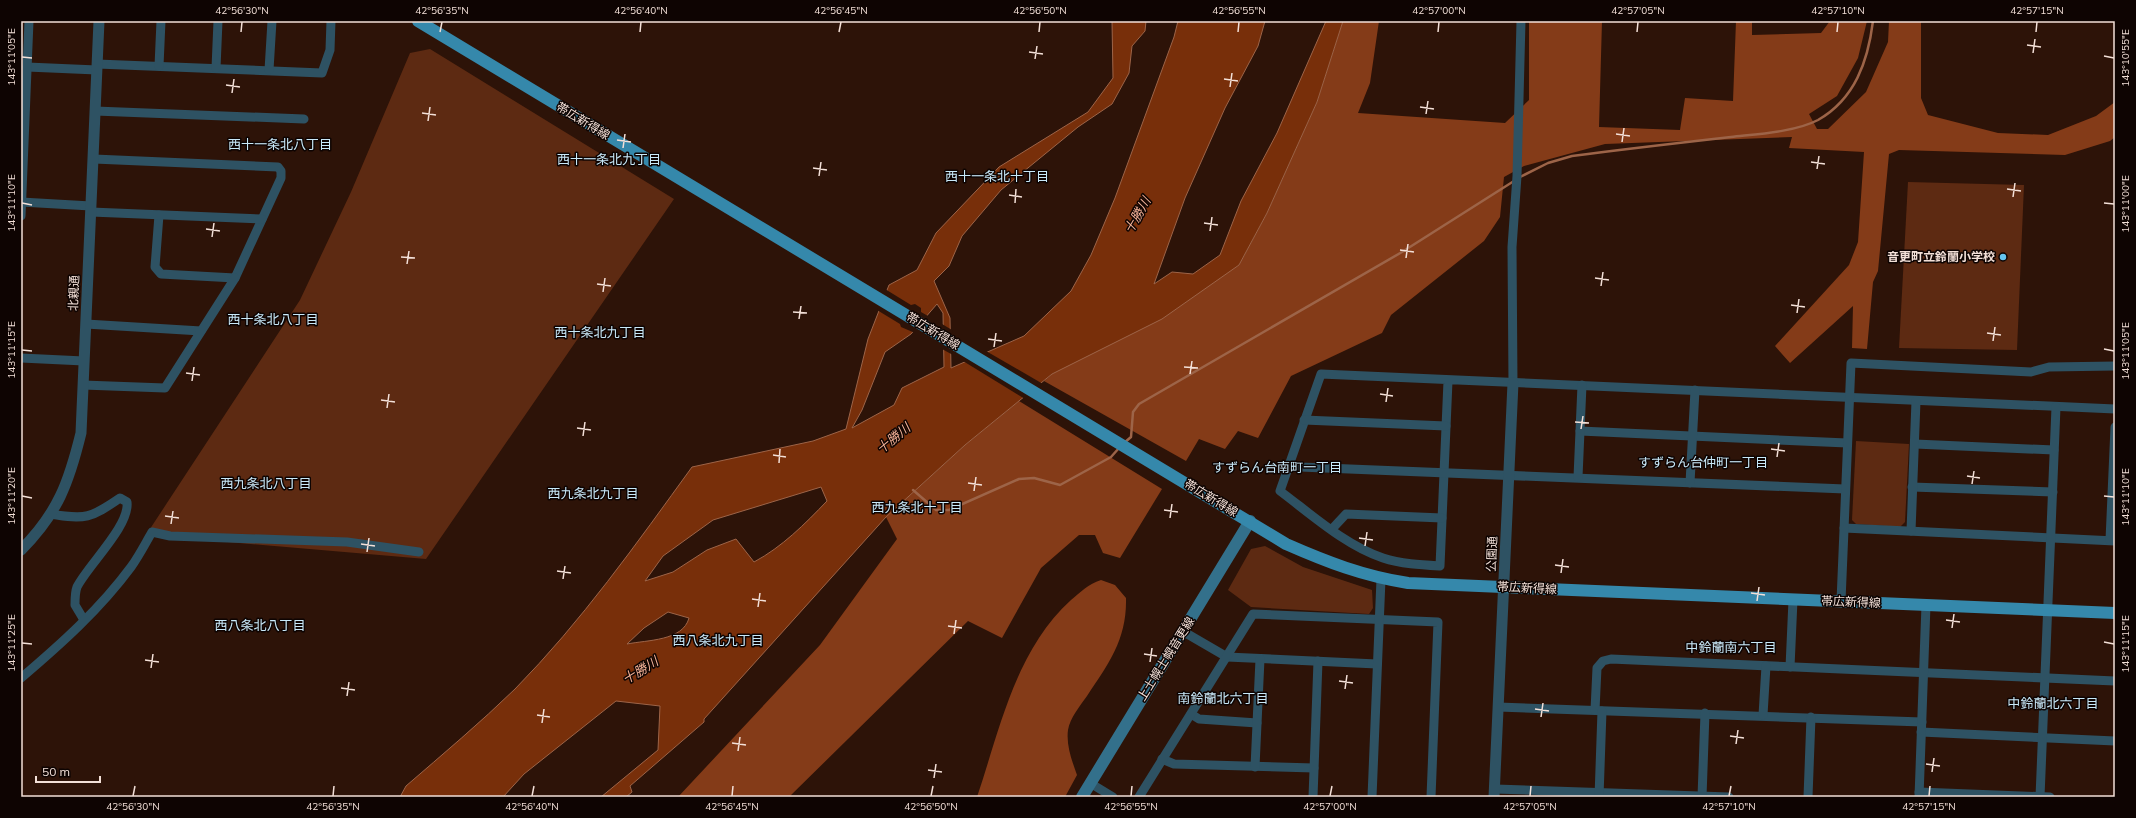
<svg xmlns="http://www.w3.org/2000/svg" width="2136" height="818" viewBox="0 0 2136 818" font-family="Mulish,'Noto Sans JP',sans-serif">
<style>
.green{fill:#5d2a12}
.forest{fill:#843b18}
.water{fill:#782f0a;stroke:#9d6448;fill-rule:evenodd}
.pier{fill:#2d1308}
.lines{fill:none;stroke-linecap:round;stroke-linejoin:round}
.stream{stroke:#9d6448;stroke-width:2.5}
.minor{stroke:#2e5263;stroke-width:9}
.tertiary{stroke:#2e5263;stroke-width:11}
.secondary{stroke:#33708b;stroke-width:12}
.primary{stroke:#3588ab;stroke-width:12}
.ticks{fill:none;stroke:#f3e0d8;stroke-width:1.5}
.poi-dot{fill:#65c4ef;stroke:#0e0402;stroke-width:1.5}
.labels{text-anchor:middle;stroke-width:3;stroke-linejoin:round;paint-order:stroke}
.street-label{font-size:12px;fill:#f3e0d8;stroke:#0e0402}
.poi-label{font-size:12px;font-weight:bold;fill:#f3e0d8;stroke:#0e0402;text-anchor:end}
.neighbourhood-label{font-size:13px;fill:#c9e9f9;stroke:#0e0402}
.water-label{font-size:13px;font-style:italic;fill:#f3b197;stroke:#0e0402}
.neatline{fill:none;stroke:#f3e0d8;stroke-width:1.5}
.ticks-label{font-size:10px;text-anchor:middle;fill:#f3e0d8}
</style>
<rect width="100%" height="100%" fill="#2d1308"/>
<g class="green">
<path d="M430 49 674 199 426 559 146 535 300 300 351 192 410 53Z"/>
<path d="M1908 182 2024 185 2017 350 1899 348Z"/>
<path d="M1856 441 1909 444 1905 522 1900 527 1856 524 1852 520Z"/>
<path d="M1265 546 1303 567 1372 590 1373 608 1369 614 1251 607 1228 590 1251 549Z"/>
</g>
<g class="forest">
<path d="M1343 21H1379L1370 83 1358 113 1505 123 1529 100V21H1602L1599 127 1680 130 1685 98 1733 101 1736 21H1752V35L1821 33 1830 21H1867L1858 58 1837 96 1809 114 1817 129H1828L1866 92 1888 42 1889 21H1921V98L1928 115 1998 133 2048 135 2096 116 2115 102V137L2110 141 2065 155 1899 150 1889 154 1878 271 1873 282 1867 349 1852 348 1853 306 1790 363 1775 346 1849 265 1858 242 1864 152 1789 148 1792 137 1605 144 1524 166 1504 177 1500 217 1484 241 1391 315 1382 333 1291 376 1258 438 1238 431 1225 449 1199 439 1186 461 1044 381 1052 374 1239 265 1267 213 1317 102Z"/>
<path d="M1019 401 1162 489 1120 558 1103 553 1095 535H1079L1041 568 1002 638 968 621 789 797H678L820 645 897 539 886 517 965 445Z"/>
<path d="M1101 580 1115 585 1126 598C1127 639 1109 663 1087 696 1080 706 1070 718 1068 730 1066 745 1072 761 1077 775L1065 797H977C1000 729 1015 651 1071 600 1081 592 1088 584 1101 580Z"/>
</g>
<path class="water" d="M1112 21H1146L1145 31 1132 46 1129 73 1112 104 1078 127 1001 190 962 236 949 266 934 281 950 318 951 368 1024 336 1071 291 1091 255 1115 198 1174 37 1178 21H1265L1258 46 1225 108 1185 198 1154 284 1172 272 1193 274 1220 255 1241 201 1277 133 1326 21H1343L1317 102 1267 213 1239 265 1162 319 1052 374 965 445 886 517 704 719V722L630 786 632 792 626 797H601L658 750 660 706 616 701 524 774 503 797H400L406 786C443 754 480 723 515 689 581 622 637 543 692 467L813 441 846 429 868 339 889 285 917 270 936 233 999 167 1088 112 1113 78ZM937 304 943 313 944 367 902 388 894 405 852 428 862 410 885 352 911 334ZM821 487 827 501C805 524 782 547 754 562L736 539 707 550 673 572 645 581 663 556 713 520ZM668 612 689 618C683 641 647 640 627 644L644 628Z"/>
<g class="pier">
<path d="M885 289 911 305 915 304 921 308V312L928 316 915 333 901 327 900 324 877 310Z"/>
<path d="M942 324 952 330 953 355 942 349Z"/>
<path d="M986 351 1043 384 1025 399 963 361Z"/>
</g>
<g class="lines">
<g class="stream">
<path d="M1518 178 1548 163 1572 156C1625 149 1678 143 1731 137 1757 134 1795 132 1818 120 1855 99 1868 61 1873 21"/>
<path d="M1124 443 1131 437 1133 412 1139 404 1402 252 1514 181"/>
<path d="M913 490 936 510H949L1019 479 1034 478 1060 485 1111 457 1119 448"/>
</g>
<g class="minor">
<path d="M97 64 322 73 330 50 331 21"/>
<path d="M159 66 161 21"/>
<path d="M27 67 97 70"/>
<path d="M216 68 218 21"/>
<path d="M269 70 272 21"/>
<path d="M95 111 304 119"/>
<path d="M94 159 278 167 281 171V178L235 278 161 274 155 267 159 215"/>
<path d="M21 202 91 206"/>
<path d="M91 212 262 219"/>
<path d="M21 216 29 21"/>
<path d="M86 324 201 331"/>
<path d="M21 358 84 361"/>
<path d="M1448 381 1440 566C1421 565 1401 564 1383 558 1345 545 1312 515 1280 491L1321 374 2115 409"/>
<path d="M1513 383 1512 247 1517 176 1521 21"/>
<path d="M83 385 165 388 235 278"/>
<path d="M1304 420 1446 426"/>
<path d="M1580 431 1847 443"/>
<path d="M1915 444 2054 450"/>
<path d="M1289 464 1300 467 1845 489"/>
<path d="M1578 477 1582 385"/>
<path d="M1690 483 1695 390"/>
<path d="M1912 487 2053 492"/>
<path d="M50 514C86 520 91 518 120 498L127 502C130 526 88 565 77 587 75 592 75 600 75 605L84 620"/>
<path d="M1844 528 2115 541"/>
<path d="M1332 529 1346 514 1442 518"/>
<path d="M1911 531 1916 401"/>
<path d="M2110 540 2115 427"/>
<path d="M1841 601 1851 363 2031 372 2049 367 2115 366"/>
<path d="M1184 632 1227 657 1377 664"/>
<path d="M1790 667 1793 600"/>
<path d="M21 678C61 644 100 609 131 567 139 556 145 544 152 532L170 536 347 542 419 552"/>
<path d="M1498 707 1922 722"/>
<path d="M1595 710 1597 668 1603 661 1611 659 2115 681"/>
<path d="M1191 714 1199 719 1257 723"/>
<path d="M1763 715 1766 666"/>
<path d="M1921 732 2115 741"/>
<path d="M1162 759 1174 764 1314 768"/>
<path d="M1255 767 1260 659"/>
<path d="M1090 783 1113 797"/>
<path d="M1495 789 1729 797"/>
<path d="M1919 792 2050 797"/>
<path d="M1139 797 1253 614 1438 622 1431 797"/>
<path d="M1313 797 1318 661"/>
<path d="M1372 797 1381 579"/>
<path d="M1599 797 1602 711"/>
<path d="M1702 797 1705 713"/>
<path d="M1808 797 1811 717"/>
<path d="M1919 797 1926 605"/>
<path d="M2040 797 2056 407"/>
</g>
<g class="tertiary">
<path d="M21 550C58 513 69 482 81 433L99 21"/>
<path d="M1494 797 1513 383"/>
</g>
<path class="secondary" d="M1082 797 1250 521"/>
<path class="primary" d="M418 21 1286 544C1327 562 1363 576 1408 583L2115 613"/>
</g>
<path class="ticks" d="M241 32 242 22M440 32 442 22M640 32 641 22M839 32 841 22M1039 32 1040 22M1238 32 1239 22M1438 32 1439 22M1637 32 1638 22M1837 32 1838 22M2036 32 2037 22M2027 45 2041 47M1029 52 1043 54M2033 53 2035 39M2104 56 2114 58M22 57 32 58M1035 59 1037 46M1224 79 1238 81M226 85 240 87M1230 87 1232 73M232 93 234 79M1420 107 1434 109M422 113 436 115M1426 114 1428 101M428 121 430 107M1616 134 1630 136M617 140 631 142M1622 142 1624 128M623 148 625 134M1811 162 1825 164M813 168 827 170M1817 169 1819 156M819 176 821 162M2007 189 2021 191M1009 195 1022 197M2013 197 2015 183M22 203 32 205M1015 203 1016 189M2104 203 2114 204M1204 223 1218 225M206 229 220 231M1210 231 1212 217M212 237 214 223M1400 250 1414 252M401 257 415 258M1406 258 1408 244M407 264 409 251M1595 278 1609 280M597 284 611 286M1601 286 1603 272M603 292 605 278M1791 305 1805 307M793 312 807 313M1797 313 1799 299M799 319 801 306M1987 333 2001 335M988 339 1002 341M1993 341 1995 327M994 347 996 333M2104 349 2114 351M22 350 32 351M1184 367 1198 368M186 373 200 375M1190 374 1192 361M192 381 194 367M1380 394 1393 396M381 400 395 402M1386 402 1388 388M387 408 389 394M1575 422 1589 423M577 428 591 430M1581 429 1583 416M583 436 585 422M1771 449 1785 451M773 455 786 457M1777 457 1779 443M779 463 780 449M1967 476 1980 478M968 483 982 485M1972 484 1974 471M974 491 976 477M22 496 32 498M2104 496 2114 497M1164 510 1178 512M165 516 179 518M1170 518 1172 504M171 524 173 511M1359 538 1373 540M361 544 375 546M1365 546 1367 532M367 552 369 538M1555 565 1569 567M557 571 571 573M1561 573 1563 559M563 579 565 566M1751 593 1765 595M752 599 766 601M1757 601 1759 587M758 607 760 593M1946 620 1960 622M948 626 962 628M1952 628 1954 614M954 634 956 620M2104 642 2114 644M22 643 32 644M1144 654 1157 656M145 660 159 662M1150 662 1152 648M151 668 153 654M1339 681 1353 683M341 688 355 690M1345 689 1347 675M347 696 349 682M1535 709 1549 711M537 715 550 717M1541 717 1543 703M542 723 544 709M1730 736 1744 738M732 743 746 745M1736 744 1738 730M738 751 740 737M1926 764 1940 766M928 770 942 772M1932 772 1934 758M934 778 936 764M133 796 135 786M333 796 334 786M532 796 534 786M732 796 733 786M931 796 933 786M1131 796 1132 786M1330 796 1332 786M1530 796 1531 786M1729 796 1731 786M1929 796 1930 786"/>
<circle class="poi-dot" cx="2003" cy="257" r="4"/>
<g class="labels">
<g class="street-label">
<text transform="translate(583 121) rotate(31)" y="4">帯広新得線</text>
<text transform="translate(74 293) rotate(-88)" y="4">北親通</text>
<text transform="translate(933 331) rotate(31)" y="4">帯広新得線</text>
<text transform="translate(1211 498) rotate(31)" y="4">帯広新得線</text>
<text transform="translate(1492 554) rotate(-88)" y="4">公園通</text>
<text transform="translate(1527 588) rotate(3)" y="4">帯広新得線</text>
<text transform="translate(1851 602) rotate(2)" y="4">帯広新得線</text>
<text transform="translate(1166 659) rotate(-58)" y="4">上士幌士幌音更線</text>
</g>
<g class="poi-label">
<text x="1995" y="261">音更町立鈴蘭小学校</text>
</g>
<g class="neighbourhood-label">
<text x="280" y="149">西十一条北八丁目</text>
<text x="609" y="164">西十一条北九丁目</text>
<text x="997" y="181">西十一条北十丁目</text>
<text x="273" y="324">西十条北八丁目</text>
<text x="600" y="337">西十条北九丁目</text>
<text x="1703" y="467">すずらん台仲町一丁目</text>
<text x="1277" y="472">すずらん台南町一丁目</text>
<text x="266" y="488">西九条北八丁目</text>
<text x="593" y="498">西九条北九丁目</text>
<text x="917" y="512">西九条北十丁目</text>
<text x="260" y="630">西八条北八丁目</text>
<text x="718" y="645">西八条北九丁目</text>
<text x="1731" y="652">中鈴蘭南六丁目</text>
<text x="1223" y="703">南鈴蘭北六丁目</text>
<text x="2053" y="708">中鈴蘭北六丁目</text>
</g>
<g class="water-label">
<text transform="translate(1137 215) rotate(-60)" y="5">十勝川</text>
<text transform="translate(893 438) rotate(-40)" y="5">十勝川</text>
<text transform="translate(640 670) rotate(-32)" y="5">十勝川</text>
</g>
</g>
<rect width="2136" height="818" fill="none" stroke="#0e0402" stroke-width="44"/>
<path d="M36 776v6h64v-6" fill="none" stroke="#f3e0d8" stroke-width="2"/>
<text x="42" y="776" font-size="12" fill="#f3e0d8" stroke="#0e0402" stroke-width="3" paint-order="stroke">50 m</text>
<rect x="22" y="22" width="2092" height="774" class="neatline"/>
<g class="ticks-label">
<text x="242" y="14">42°56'30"N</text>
<text x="442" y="14">42°56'35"N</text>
<text x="641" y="14">42°56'40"N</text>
<text x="841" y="14">42°56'45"N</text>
<text x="1040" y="14">42°56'50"N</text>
<text x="1239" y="14">42°56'55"N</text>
<text x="1439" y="14">42°57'00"N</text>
<text x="1638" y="14">42°57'05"N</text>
<text x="1838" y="14">42°57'10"N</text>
<text x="2037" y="14">42°57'15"N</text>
<text transform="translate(11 57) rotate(-90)" y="4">143°11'05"E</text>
<text transform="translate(2125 58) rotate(-90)" y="4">143°10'55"E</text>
<text transform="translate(11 203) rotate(-90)" y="4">143°11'10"E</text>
<text transform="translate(2125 204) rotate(-90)" y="4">143°11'00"E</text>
<text transform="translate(11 350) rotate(-90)" y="4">143°11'15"E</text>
<text transform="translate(2125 351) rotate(-90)" y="4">143°11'05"E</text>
<text transform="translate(11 496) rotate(-90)" y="4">143°11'20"E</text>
<text transform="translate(2125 497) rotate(-90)" y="4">143°11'10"E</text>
<text transform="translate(11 643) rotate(-90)" y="4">143°11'25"E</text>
<text transform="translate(2125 644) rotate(-90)" y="4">143°11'15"E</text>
<text x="133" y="810">42°56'30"N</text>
<text x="333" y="810">42°56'35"N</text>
<text x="532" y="810">42°56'40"N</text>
<text x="732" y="810">42°56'45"N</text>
<text x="931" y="810">42°56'50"N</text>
<text x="1131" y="810">42°56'55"N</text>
<text x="1330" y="810">42°57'00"N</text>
<text x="1530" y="810">42°57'05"N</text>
<text x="1729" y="810">42°57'10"N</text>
<text x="1929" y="810">42°57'15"N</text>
</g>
</svg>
